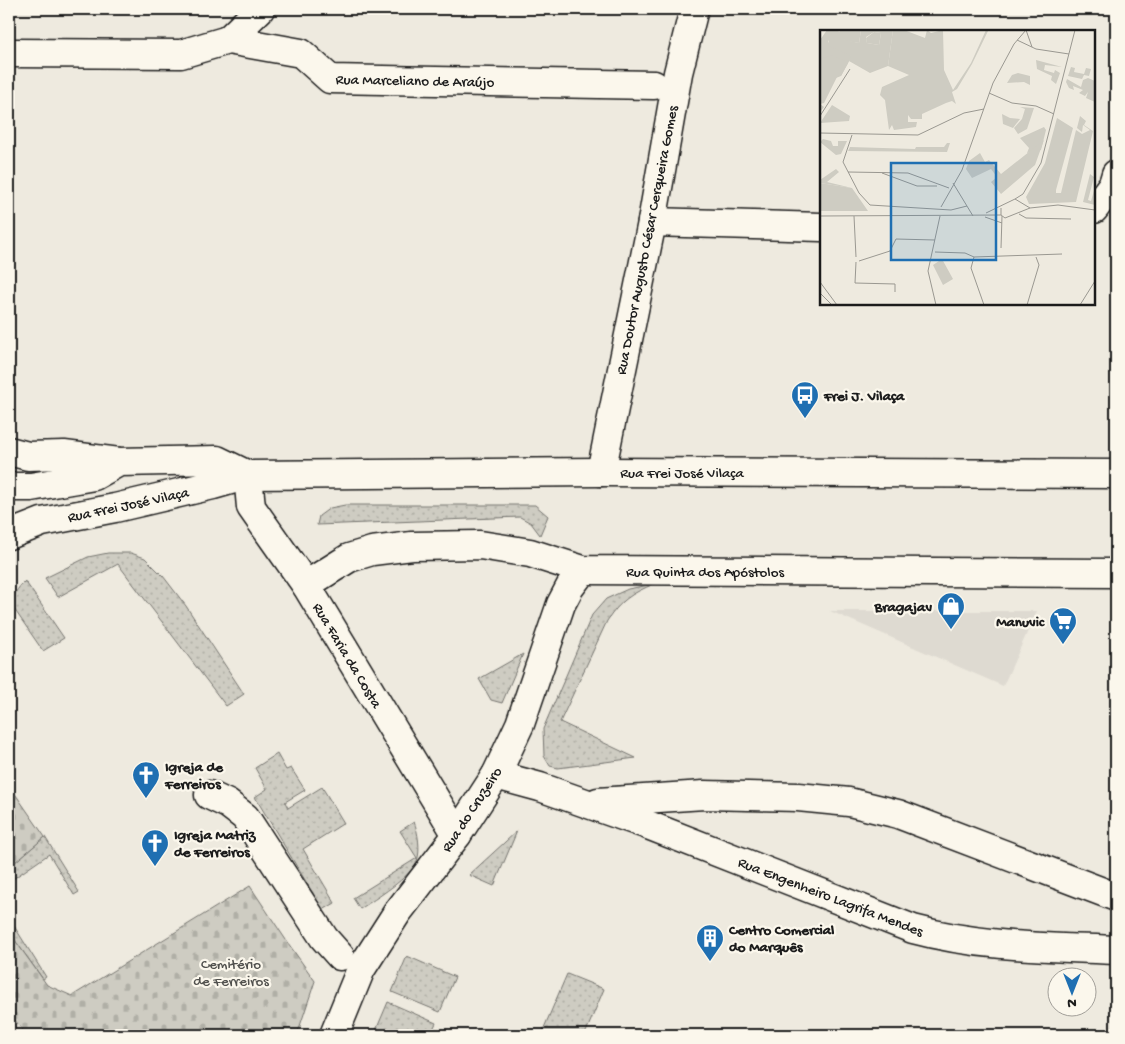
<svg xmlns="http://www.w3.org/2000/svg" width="1125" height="1044" viewBox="0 0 1125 1044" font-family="'Gochi Hand',sans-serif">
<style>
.built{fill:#dedad1}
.industrial{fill:url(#industrial-furrows)}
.grass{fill:url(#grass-dots);stroke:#75746f}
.cemetery{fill:url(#cemetery-stones);stroke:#75746f}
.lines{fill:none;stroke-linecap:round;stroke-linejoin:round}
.pedestrian-casing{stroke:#1c1c1c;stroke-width:31}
.minor-casing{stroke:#1c1c1c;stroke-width:31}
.primary-casing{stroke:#1c1c1c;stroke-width:31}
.pedestrian{stroke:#fbf7ec;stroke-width:28}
.minor{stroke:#fbf7ec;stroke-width:28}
.primary{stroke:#fbf7ec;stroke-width:28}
.labels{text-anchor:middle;stroke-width:4.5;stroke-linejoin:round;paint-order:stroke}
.street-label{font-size:15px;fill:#1c1c1c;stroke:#fbf7ec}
.poi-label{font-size:15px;font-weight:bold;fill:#1c1c1c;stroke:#fbf7ec;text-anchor:start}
.park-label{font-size:15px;fill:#51514e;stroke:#fbf7ec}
.inset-road{fill:none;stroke:#9a9891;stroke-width:1}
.view{fill:#1f6fb2;fill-opacity:0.15;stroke:#1f6fb2;stroke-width:2.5}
.inset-edge{fill:none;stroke:#1c1c1c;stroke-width:2.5}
</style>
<defs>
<pattern id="industrial-furrows" width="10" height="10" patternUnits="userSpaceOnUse" patternTransform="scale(1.25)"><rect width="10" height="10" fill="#dedad1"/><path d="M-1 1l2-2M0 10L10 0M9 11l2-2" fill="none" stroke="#bebab3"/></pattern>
<pattern id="grass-dots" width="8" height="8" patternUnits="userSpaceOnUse" patternTransform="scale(1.25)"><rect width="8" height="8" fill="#ceccc2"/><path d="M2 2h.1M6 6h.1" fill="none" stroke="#b0afa6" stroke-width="1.8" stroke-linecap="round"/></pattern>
<pattern id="cemetery-stones" width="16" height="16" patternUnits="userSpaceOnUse" patternTransform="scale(1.25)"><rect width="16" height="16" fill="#ceccc2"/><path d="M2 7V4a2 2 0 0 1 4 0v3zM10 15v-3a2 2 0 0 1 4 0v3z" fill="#b0afa6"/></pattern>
</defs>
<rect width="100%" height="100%" fill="#eeeadf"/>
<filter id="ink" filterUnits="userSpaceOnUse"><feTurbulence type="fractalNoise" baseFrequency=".02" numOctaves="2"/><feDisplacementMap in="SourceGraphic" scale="10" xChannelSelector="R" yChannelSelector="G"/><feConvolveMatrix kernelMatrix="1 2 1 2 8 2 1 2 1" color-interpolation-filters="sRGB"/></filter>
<g filter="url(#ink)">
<path class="built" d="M830 611H1037L1003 686Z"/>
<path class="industrial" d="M9 1013 23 1031 27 1035H9Z"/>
<g class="grass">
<path d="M345 505H535L548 516 540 535 531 523 520 517 317 525 319 516 330 508Z"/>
<path d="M108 553H131L145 558 163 576 186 606 244 694 226 706 118 564 58 597 45 578 88 557Z"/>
<path d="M25 581 64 638 43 651 12 606C13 594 17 589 25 581Z"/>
<path d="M654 584C632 593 620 601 607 621L560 722 636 758 558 768 550 766 544 756 543 729 592 615 606 599 628 589Z"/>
<path d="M523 654 502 703 491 700 479 679Z"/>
<path d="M277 754 286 770 291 768 305 790 285 802 288 808 322 787 344 823 303 849 335 903 323 910 255 797 267 789 255 768Z"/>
<path d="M414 822C418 831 421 851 417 861 411 877 375 899 360 909L353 898 417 858 400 831Z"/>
<path d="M517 831 494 886 469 875Z"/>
<path d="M45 837 79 892 74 895 49 854 10 881 9 887V867Z"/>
<path d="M9 918 46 977 43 979 9 932Z"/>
<path d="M407 956 455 977 440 1012 392 992Z"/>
<path d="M567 974 604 989 586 1032 584 1035H541Z"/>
<path d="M388 1002 436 1023 430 1035H374Z"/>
</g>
<g class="cemetery">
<path d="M9 785 45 837 9 867Z"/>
<path d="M250 886 288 943 315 981 297 1035H27L9 1013V932L47 985 72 996Z"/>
</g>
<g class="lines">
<g class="pedestrian-casing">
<path id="pedestrian" d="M209 795 228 804 245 817 324 938 340 956"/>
</g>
<g class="minor-casing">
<g id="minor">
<path d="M228 40 260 9"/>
<path d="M9 53 181 54 228 40 301 53 330 79 654 85"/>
<path d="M1094 209 1113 184 1116 174"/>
<path d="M652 222 821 227"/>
<path d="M9 451 28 456 64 455 119 462"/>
<path d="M601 472 652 222 678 73 694 9"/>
<path d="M248 475 251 507 306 585 457 835"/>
<path d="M306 585 349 558 372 551 412 546 480 545 530 553 583 570 1116 573"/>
<path d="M496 775 540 787 648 825 913 929C980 947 1048 947 1116 950"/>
<path d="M598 802 704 795 798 797 849 802 898 814 1116 897"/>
<path d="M334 1035 361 969 397 913 457 835 496 775 520 724 561 604 570 587 583 570"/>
</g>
</g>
<g class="primary-casing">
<g id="primary">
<path d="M9 487H31L94 476 119 462 217 460 248 475"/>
<path d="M9 535 42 522 115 508 213 485 248 475 601 472 1116 474"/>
</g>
</g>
<use href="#pedestrian" class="pedestrian"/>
<use href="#minor" class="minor"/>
<use href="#primary" class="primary"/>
</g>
</g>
<defs>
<g id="bus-pin" transform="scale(1.4375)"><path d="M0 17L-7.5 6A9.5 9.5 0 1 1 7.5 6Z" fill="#1f6fb2" stroke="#fbf7ec"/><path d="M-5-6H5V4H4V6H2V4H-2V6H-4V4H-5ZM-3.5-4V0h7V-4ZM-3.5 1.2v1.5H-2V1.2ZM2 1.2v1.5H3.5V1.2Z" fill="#fff"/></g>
<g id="shop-pin" transform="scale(1.4375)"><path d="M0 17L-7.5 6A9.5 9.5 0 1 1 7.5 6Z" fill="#1f6fb2" stroke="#fbf7ec"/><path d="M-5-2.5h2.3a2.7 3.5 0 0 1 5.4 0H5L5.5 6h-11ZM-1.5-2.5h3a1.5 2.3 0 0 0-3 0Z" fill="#fff"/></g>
<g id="supermarket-pin" transform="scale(1.4375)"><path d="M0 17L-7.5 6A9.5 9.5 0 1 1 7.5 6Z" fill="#1f6fb2" stroke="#fbf7ec"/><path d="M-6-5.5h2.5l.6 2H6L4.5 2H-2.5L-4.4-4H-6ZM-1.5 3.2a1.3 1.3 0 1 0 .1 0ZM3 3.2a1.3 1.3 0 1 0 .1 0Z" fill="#fff"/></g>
<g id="church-pin" transform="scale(1.4375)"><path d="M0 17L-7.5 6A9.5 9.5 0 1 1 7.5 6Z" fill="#1f6fb2" stroke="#fbf7ec"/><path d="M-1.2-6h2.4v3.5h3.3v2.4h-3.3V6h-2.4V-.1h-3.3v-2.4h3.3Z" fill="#fff"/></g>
<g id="building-pin" transform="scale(1.4375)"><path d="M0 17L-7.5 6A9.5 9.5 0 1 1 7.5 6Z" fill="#1f6fb2" stroke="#fbf7ec"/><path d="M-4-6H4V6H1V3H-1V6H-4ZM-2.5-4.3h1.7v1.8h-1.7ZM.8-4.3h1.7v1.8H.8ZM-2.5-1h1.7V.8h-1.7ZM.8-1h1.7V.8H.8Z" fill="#fff"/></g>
</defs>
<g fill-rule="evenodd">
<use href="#bus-pin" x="805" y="395"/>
<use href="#shop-pin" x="951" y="606"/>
<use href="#supermarket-pin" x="1063" y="621"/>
<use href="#church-pin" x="146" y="775"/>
<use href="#church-pin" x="155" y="843"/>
<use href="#building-pin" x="710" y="938"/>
</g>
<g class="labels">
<g class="street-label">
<text transform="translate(415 80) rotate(1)" y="5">Rua Marceliano de Araújo</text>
<text transform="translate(646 240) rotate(-79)" y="5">Rua Doutor Augusto César Cerqueira Gomes</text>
<text x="682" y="477">Rua Frei José Vilaça</text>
<text transform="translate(128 504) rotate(-12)" y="5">Rua Frei José Vilaça</text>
<text x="705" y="576">Rua Quinta dos Apóstolos</text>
<text transform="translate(348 655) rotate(59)" y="5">Rua Faria da Costa</text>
<text transform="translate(471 809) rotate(-57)" y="5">Rua do Cruzeiro</text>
<text transform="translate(831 896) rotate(21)" y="5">Rua Engenheiro Lagrifa Mendes</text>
</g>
<g class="poi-label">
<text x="824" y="400">Frei J. Vilaça</text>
<text x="932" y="611" text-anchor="end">Bragajav</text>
<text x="1044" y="626" text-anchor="end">Manuvic</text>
<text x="165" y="771">Igreja de<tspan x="165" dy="17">Ferreiros</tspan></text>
<text x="174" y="839">Igreja Matriz<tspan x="174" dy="17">de Ferreiros</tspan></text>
<text x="729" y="934">Centro Comercial<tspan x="729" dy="17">do Marquês</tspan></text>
</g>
<g class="park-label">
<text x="231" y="968">Cemitério<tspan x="231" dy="17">de Ferreiros</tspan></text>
</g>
</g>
<g transform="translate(820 30)">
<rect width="275" height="275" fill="#eeeadf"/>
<path d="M7 0H13L8 12 32 26 21 46 16 48 0 47V10ZM19 0H41L39 13 25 11ZM73 0H84L105 8 107 0 111 3 123 0 124 40 133 60 151 33 166 0H176L168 1 152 34 137 59 132 62 136 74 132 71 126 73 102 84V89H91L88 85V92H97L96 97 74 100 72 95 69 100 65 70 60 65 62 57 89 45 68 36ZM54 2 61 3 59 15 47 13 46 8ZM216 30 242 37 225 35 224 40 234 43 235 40 240 43 236 54 231 50 232 46 217 39ZM251 37 255 38 254 42 264 44 266 38 271 39 269 46 264 45 262 49 248 46ZM198 43 210 46V55L204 52 187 53 192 45ZM268 48 275 51V72L266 68 268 62 265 66 259 63 263 60 253 56 254 60 249 58 246 52 247 49 261 57 263 50ZM12 75 30 86 29 91 0 93ZM200 77 214 78 207 99 198 104 194 98 202 89 205 79ZM182 84 190 88 200 89 193 98 183 94ZM260 86 266 91 264 95 273 101 256 172 209 174 206 167 225 133 237 88 253 98 236 160V163H241L256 100 262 104 270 100 263 95 262 102 257 98ZM224 97 226 100 221 120 207 123 209 118 200 108ZM3 109 11 111 13 116H18V111H27L21 124 16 125 0 112ZM127 113H130L127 122 28 121 30 117 95 119 96 117H124ZM16 139 19 142 7 152 32 158 0 153V150ZM270 144 274 147 268 170 271 171 275 157V175L263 172Z" fill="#ceccc2"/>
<path d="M13 0 22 2 25 10 39 13 41 0H73L68 36 50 43 29 31 31 26 9 16 8 6ZM54 2 61 3 59 15 47 13 46 7ZM0 153 32 158 48 181H0Z" fill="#ceccc2" fill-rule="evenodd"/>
<path d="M224 110 215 135 181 164 171 152 177 147 171 139 152 148 146 139 149 131 160 123 165 132 169 130 181 144Z" fill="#ceccc2"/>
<path d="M13 25 28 33 21 46 18 45 4 73 0 74 4 77 0 82V29ZM122 229 133 249 123 255 113 235Z" fill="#ceccc2"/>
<path class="inset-road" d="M206 0 212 17M197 10 216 19 249 24M169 63 192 73 216 76 234 84M0 86 30 39M0 103 98 105 144 83 164 79M32 105 23 132 39 163 50 175 131 180 147 176M28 142 88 143 129 158M62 143 97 156H117M133 153 153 186M195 169 203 164 221 133 255 0M121 177 142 140 173 53 194 14 206 0M181 178V185L185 188 210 178 238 175 275 180M166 183 195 169 210 178M199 184 206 188 251 189M0 186 181 185M34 186 36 227M165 187 182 193M181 218 182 186M115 222 145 223 154 227 242 224M154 227 151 238 164 275M39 231 70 221 76 209 115 210M36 232 35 253 75 254V262M0 252 17 275M0 263 12 275M116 275 108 241 120 186M207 275 219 235 216 227M260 275 275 251"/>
<path class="view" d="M71 133H176V230H71Z"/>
<rect width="275" height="275" class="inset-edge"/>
</g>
<rect width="1125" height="1044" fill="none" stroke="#fbf7ec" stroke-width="30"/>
<rect x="15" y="15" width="1095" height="1014" fill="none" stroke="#1c1c1c" stroke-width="2" filter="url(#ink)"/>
<g transform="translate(1072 992) rotate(180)"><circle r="24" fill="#fbf7ec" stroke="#a29f99"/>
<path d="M0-4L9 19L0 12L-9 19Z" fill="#1f6fb2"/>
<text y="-8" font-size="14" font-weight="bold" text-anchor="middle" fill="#1c1c1c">N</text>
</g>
</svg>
